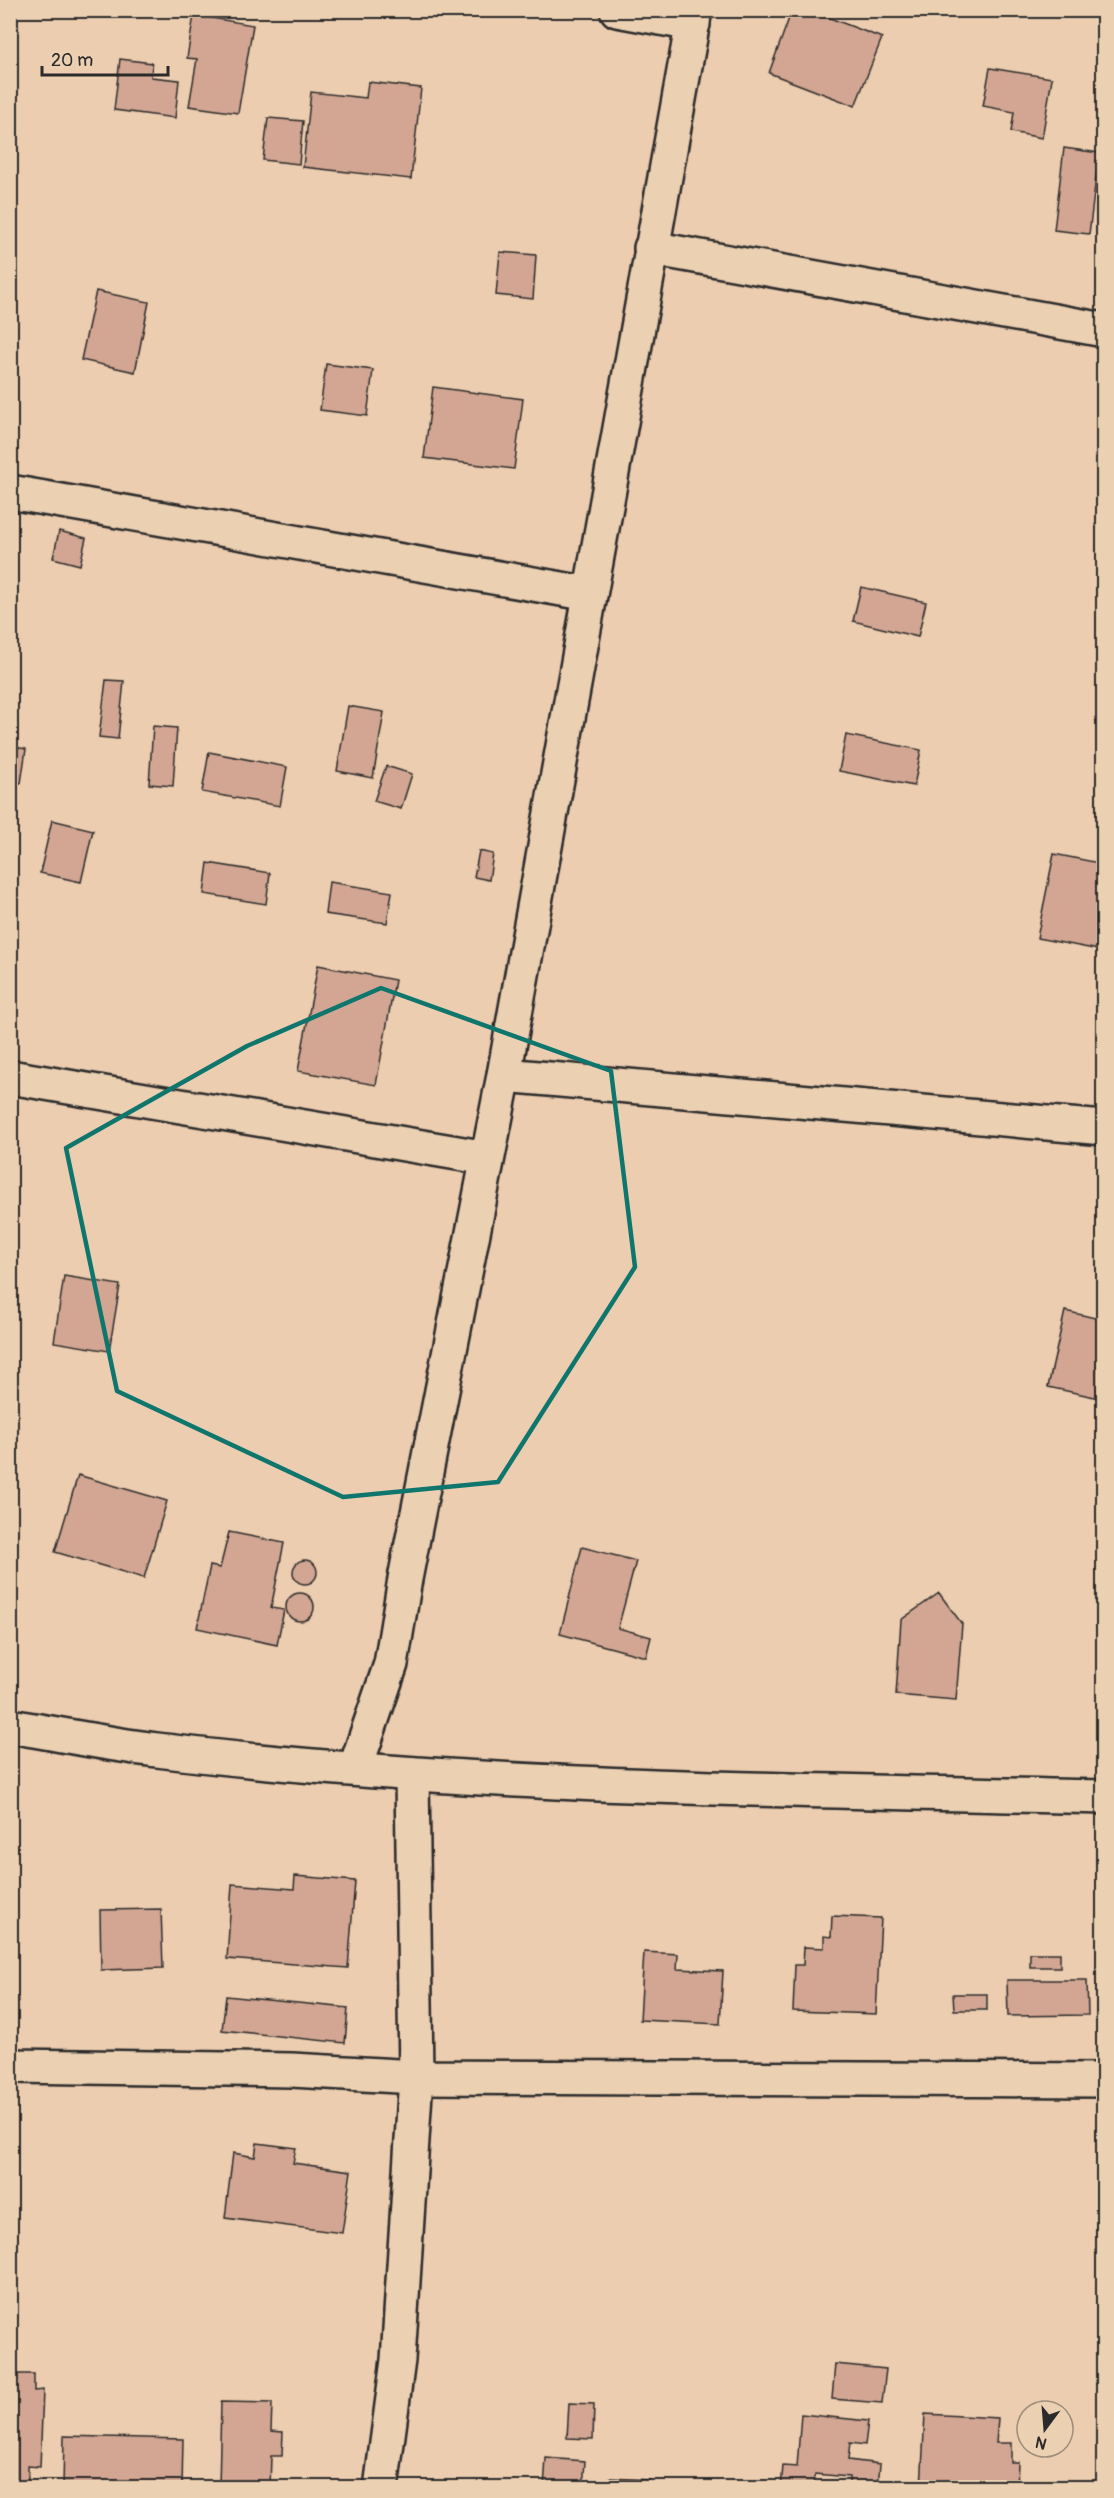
<svg xmlns="http://www.w3.org/2000/svg" width="1114" height="2498" viewBox="0 0 1114 2498" font-family="Pangolin,sans-serif">
<style>
.building{fill:#d2a693;stroke:#2b2b2b;stroke-width:1.5}
.lines{fill:none;stroke-linecap:round;stroke-linejoin:round}
.street-casing{stroke:#2b2b2b;stroke-width:38}
.secondary-casing{stroke:#2b2b2b;stroke-width:38}
.street{stroke:#ebd0b2;stroke-width:33}
.secondary{stroke:#ebd0b2;stroke-width:33}
.marked{fill:none;stroke:#0f766e;stroke-width:4.5;stroke-linejoin:round}
</style>
<rect width="100%" height="100%" fill="#edcdb0"/>
<filter id="ink" filterUnits="userSpaceOnUse"><feTurbulence type="fractalNoise" baseFrequency=".0167" numOctaves="2"/><feDisplacementMap in="SourceGraphic" scale="12" xChannelSelector="R" yChannelSelector="G"/><feConvolveMatrix kernelMatrix="1 2 1 2 8 2 1 2 1" color-interpolation-filters="sRGB"/></filter>
<g filter="url(#ink)">
<g class="building">
<path d="M792 10H809L882 38 855 106 769 73Z"/>
<path d="M194 15 253 25 238 113 189 106 197 59 187 58Z"/>
<path d="M120 59 152 63 151 77 179 80 175 118 114 110Z"/>
<path d="M990 68 1052 78 1042 138 1011 132 1014 112 983 106Z"/>
<path d="M368 82 421 88 411 179 303 167 311 92 366 98Z"/>
<path d="M268 118 303 121 299 164 263 160Z"/>
<path d="M1064 148 1099 153 1089 234 1054 230Z"/>
<path d="M500 252 536 255 533 299 496 295Z"/>
<path d="M96 291 149 302 135 372 81 360Z"/>
<path d="M326 364 373 370 367 416 320 410Z"/>
<path d="M433 387 523 399 514 469 424 458Z"/>
<path d="M59 531 86 538 80 565 53 558Z"/>
<path d="M861 587 926 602 918 637 853 621Z"/>
<path d="M106 680 124 681 118 739 99 737Z"/>
<path d="M348 706 384 712 373 778 337 771Z"/>
<path d="M153 726 177 728 173 786 149 784Z"/>
<path d="M846 735 921 750 914 786 839 771Z"/>
<path d="M10 746 26 749 21 783 10 781Z"/>
<path d="M209 752 287 767 280 806 202 792Z"/>
<path d="M386 766 412 774 401 809 374 801Z"/>
<path d="M52 820 93 830 81 882 40 873Z"/>
<path d="M479 851 493 854 489 880 474 877Z"/>
<path d="M1054 854 1104 864V951L1037 938Z"/>
<path d="M208 863 270 873 266 904 204 894Z"/>
<path d="M329 882 392 892 387 923 325 914Z"/>
<path d="M318 965 395 980 376 1085 298 1071Z"/>
<path d="M64 1276 120 1285 109 1351 54 1342Z"/>
<path d="M1065 1311 1104 1320V1399L1048 1387Z"/>
<path d="M78 1475 167 1501 144 1578 55 1552Z"/>
<path d="M229 1532 284 1543 271 1608 284 1610 277 1645 197 1628 210 1566 220 1568Z"/>
<path d="M582 1547 636 1561 618 1628 651 1637 646 1657 560 1634Z"/>
<circle cx="305" cy="1572" r="12"/>
<circle cx="300" cy="1607" r="14"/>
<path d="M939 1593 962 1624 956 1700 896 1695 901 1620Z"/>
<path d="M295 1876 355 1881 348 1968 227 1959 232 1884 294 1889Z"/>
<path d="M161 1909 163 1968 101 1970 100 1910Z"/>
<path d="M832 1916 881 1918 876 2014 793 2011 795 1965H803L804 1947 824 1948V1936L831 1937Z"/>
<path d="M644 1952 678 1954 677 1969 723 1971 720 2024 640 2020Z"/>
<rect x="1030" y="1953" width="30" height="14"/>
<path d="M1007 1980H1087L1088 2015 1008 2016Z"/>
<path d="M953 1994H987V2010H954Z"/>
<path d="M226 1996 348 2008 345 2043 222 2030Z"/>
<path d="M257 2143 296 2148 293 2163 351 2171 342 2233 225 2218 233 2153 255 2157Z"/>
<path d="M835 2364 886 2369 882 2403 832 2399Z"/>
<path d="M10 2374H34V2391L43 2390 40 2467 28 2466V2483L37 2484V2488H10Z"/>
<path d="M221 2402 272 2403 271 2431 283 2432 282 2456H271L270 2488H219Z"/>
<path d="M569 2403 594 2404 593 2439 567 2438Z"/>
<path d="M801 2414 868 2421 865 2445 850 2443 848 2460 880 2464 878 2488H849V2477L815 2474 814 2488H781L783 2466 797 2467Z"/>
<path d="M925 2414 998 2418 996 2443H1011V2462H1018L1017 2488H921Z"/>
<path d="M64 2436 183 2439 182 2488H63Z"/>
<path d="M546 2458 585 2461 583 2488H544Z"/>
<path d="M610 2478 649 2480 648 2488H610Z"/>
</g>
<g class="lines">
<g class="street-casing">
<g id="street">
<path d="M617 10 693 24"/>
<path d="M651 248 1104 330"/>
<path d="M10 492 590 594"/>
<path d="M504 1075 1104 1128"/>
<path d="M10 1077 487 1158"/>
<path d="M355 1769 391 1664 405 1579 504 1075 695 10"/>
<path d="M10 2066 292 2070 416 2077 1104 2080"/>
<path d="M381 2488 398 2360 416 2077 412 1774"/>
</g>
</g>
<g class="secondary-casing">
<path id="secondary" d="M10 1726C59 1734 108 1744 157 1750 471 1788 788 1790 1104 1797"/>
</g>
<use href="#street" class="street"/>
<use href="#secondary" class="secondary"/>
</g>
</g>
<path class="marked" d="M381 988 611 1071 635 1267 498 1482 343 1497 117 1391 66 1148 247 1046Z"/>
<rect width="1114" height="2498" fill="none" stroke="#ebd0b2" stroke-width="36"/>
<rect x="18" y="18" width="1078" height="2462" fill="none" stroke="#2b2b2b" stroke-width="2" filter="url(#ink)"/>
<g transform="translate(1045 2429) rotate(196)"><circle r="28" fill="#ebd0b2" stroke="#9e8e7c" stroke-width="1.5"/>
<path d="M0-4.5L10 22L0 15L-10 22Z" fill="#2b2b2b"/>
<text y="-9" font-size="16" font-weight="bold" text-anchor="middle" fill="#2b2b2b">N</text>
</g>
<path d="M42 66v9h126v-9" fill="none" stroke="#2b2b2b" stroke-width="3"/>
<text x="51" y="66" font-size="18" fill="#2b2b2b" stroke="#ebd0b2" stroke-width="4.5" paint-order="stroke">20 m</text>
</svg>
